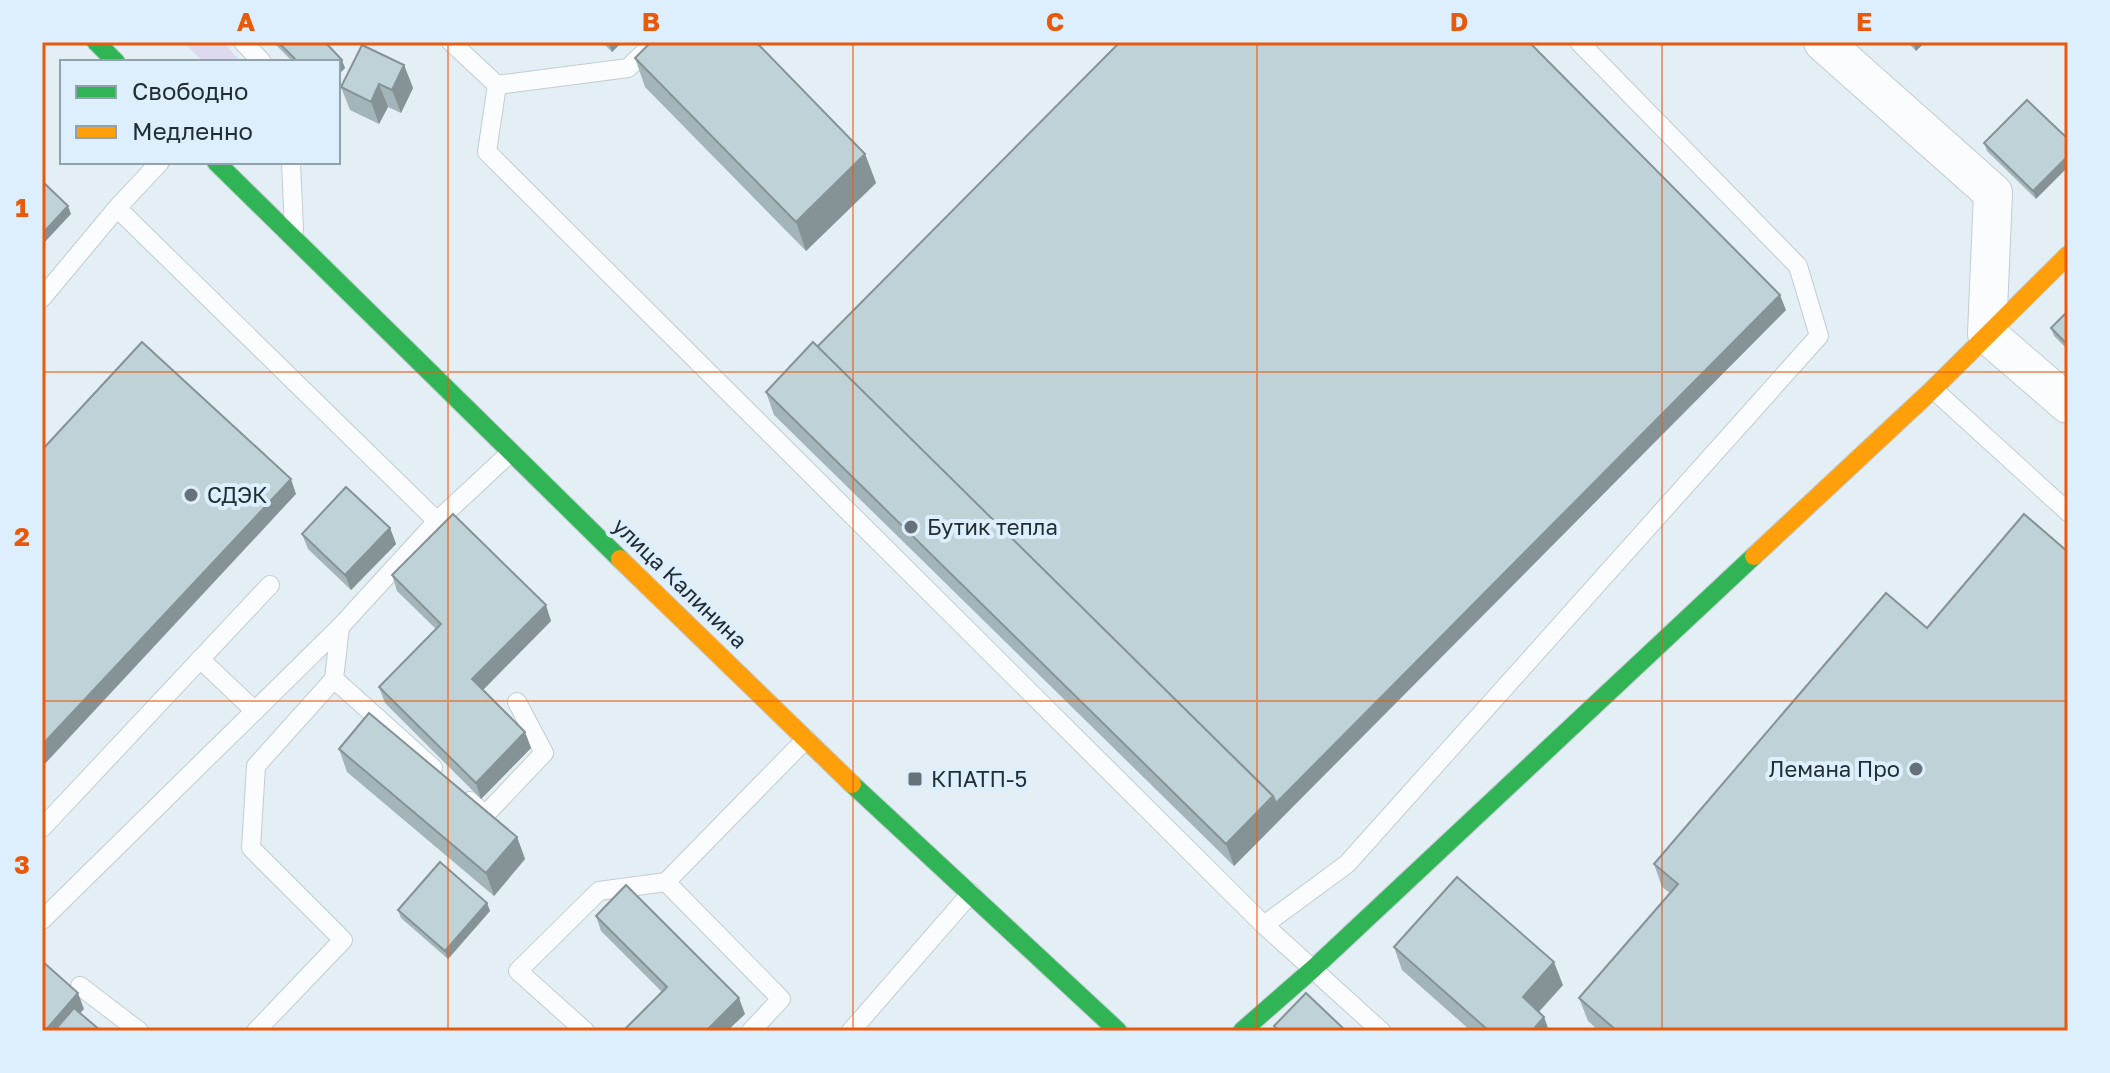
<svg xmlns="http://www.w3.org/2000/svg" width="2110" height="1073" viewBox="0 0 2110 1073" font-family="'Golos Text',sans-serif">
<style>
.green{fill:#dddaef}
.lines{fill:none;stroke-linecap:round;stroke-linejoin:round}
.lane-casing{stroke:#c2ccd3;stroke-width:20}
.street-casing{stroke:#c2ccd3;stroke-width:40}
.fast-casing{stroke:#c2ccd3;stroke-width:20}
.slow-casing{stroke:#c2ccd3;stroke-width:20}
.lane{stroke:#fbfcfe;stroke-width:18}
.street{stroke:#fbfcfe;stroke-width:38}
.fast{stroke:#30b455;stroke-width:18}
.slow{stroke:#ff9f0a;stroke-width:18}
.wall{fill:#a4b5b9}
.shaded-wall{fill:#869396}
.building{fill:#bfd2d7;stroke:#869396;stroke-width:2}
.grid{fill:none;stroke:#e8590c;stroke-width:2;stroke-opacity:0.55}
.poi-dot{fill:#667179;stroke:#ddeffc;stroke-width:3}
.labels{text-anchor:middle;stroke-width:8;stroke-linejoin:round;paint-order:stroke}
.poi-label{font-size:22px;fill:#222e36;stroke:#ddeffc;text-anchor:start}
.street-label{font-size:22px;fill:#222e36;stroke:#ddeffc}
.neatline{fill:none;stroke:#e8590c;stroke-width:3}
.grid-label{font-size:26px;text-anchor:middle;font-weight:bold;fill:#e8590c}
</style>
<rect width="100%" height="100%" fill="#e4eef5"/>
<path class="green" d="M184 42H223L241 62H203Z"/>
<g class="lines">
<g class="lane-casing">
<g id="lane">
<path d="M243 42 262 62"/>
<path d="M451 42 497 85 487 152 1264 925 1381 1031"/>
<path d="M497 85 628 68 655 42"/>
<path d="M291 162 294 230"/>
<path d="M117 208 437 521"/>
<path d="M42 298 117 208 160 162"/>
<path d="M1933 389 2068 512"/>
<path d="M340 627 334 679 433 768"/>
<path d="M200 659 255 711"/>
<path d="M470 801 485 815 544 753 517 702"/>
<path d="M42 828 270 585"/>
<path d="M42 920 340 627 437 521 510 453"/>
<path d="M1264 925 1347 864 1819 336 1798 266 1579 42"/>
<path d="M80 986 139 1031"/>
<path d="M256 1031 343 940 251 848 256 766 334 679"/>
<path d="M585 1031 518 971 599 891 666 882"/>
<path d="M751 1031 781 999 666 882 806 739"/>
<path d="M851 1031 971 893"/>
</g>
</g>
<g class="street-casing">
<path id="street" d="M1823 42 1993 193 1987 334 2068 404"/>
</g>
<g class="fast-casing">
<g id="fast">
<path d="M96 42 116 62"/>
<path d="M216 162 620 559"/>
<path d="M852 784 1118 1031"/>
<path d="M1242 1031 1314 968 1754 556"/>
</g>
</g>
<g class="slow-casing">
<g id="slow">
<path d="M1754 556 1933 389 2068 255"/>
<path d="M620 559 852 784"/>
</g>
</g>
<use href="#lane" class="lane"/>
<use href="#street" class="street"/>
<use href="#fast" class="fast"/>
<use href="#slow" class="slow"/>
</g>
<g class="wall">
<path d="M273 42H325L345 68 338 75V62H293Z"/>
<path d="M602 42H622L612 52Z"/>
<path d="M1907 42H1925L1916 51Z"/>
<path d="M635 58 865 154 876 183 806 251 645 87Z"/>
<path d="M404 65 413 88 401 113 388 107 379 124 350 110 341 87Z"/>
<path d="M2027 100 2036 199 1987 151 1984 143Z"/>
<path d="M1786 310 1234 866 774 415 766 392 817 347Z"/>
<path d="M2068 311V350L2054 336 2051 328Z"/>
<path d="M390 528 396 544 351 590 308 549 302 534Z"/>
<path d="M392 575 551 621 483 690 525 732 531 748 481 799 385 703 379 687 436 629 397 591Z"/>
<path d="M339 749 517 837 525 859 494 896 347 772Z"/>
<path d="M1654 864 2068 1031H1599L1588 1021 1579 998 1670 893 1662 887Z"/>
<path d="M487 903 490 911 448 959 401 918 398 910Z"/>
<path d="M596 916 745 1014 727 1031H623L662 992 601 931Z"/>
<path d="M1394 947 1563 985 1539 1012 1544 1017 1549 1031H1471L1402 970Z"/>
</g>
<g class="shaded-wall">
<path d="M611 42H622L612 52 609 44Z"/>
<path d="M1914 42H1925L1916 51 1913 43Z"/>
<path d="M342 60 345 68 338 75V64Z"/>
<path d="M404 65 413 88 401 113 392 90Z"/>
<path d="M379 84 388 107 379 124 371 102Z"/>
<path d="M865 154 876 183 806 251 796 222Z"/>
<path d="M2068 156V167L2036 199 2033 191Z"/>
<path d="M68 206 71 214 42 245V234Z"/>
<path d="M1780 295 1786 310 1234 866 1226 844Z"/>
<path d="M291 479 296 494 42 767V745Z"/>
<path d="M390 528 396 544 351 590 345 575Z"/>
<path d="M546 605 551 621 478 695 472 679Z"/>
<path d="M525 732 531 748 481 799 476 783Z"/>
<path d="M517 837 525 859 494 896 486 873Z"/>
<path d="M487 903 490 911 448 959 445 951Z"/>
<path d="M1554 962 1563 985 1531 1020 1523 997Z"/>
<path d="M78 993 84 1009 64 1031H45Z"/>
<path d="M739 998 745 1014 727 1031H706Z"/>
<path d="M1544 1017 1549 1031H1532Z"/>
</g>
<g class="building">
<path d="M278 42H325L342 60 338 64V62H298Z"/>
<path d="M651 42H756L865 154 796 222 635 58Z"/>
<path d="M1120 42H1529L1780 295 1276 803 1273 796 817 347Z"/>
<path d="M362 45 404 65 392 90 379 84 371 102 341 87Z"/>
<path d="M2027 100 2068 139V156L2033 191 1984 143Z"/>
<path d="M42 181 68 206 42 234Z"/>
<path d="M2068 311V345L2051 328Z"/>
<path d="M142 342 291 479 42 745V450Z"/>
<path d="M813 342 1273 796 1226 844 766 392Z"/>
<path d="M346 487 390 528 345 575 302 534Z"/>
<path d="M453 514 546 605 472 679 525 732 476 783 379 687 441 624 392 575Z"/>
<path d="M2024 514 2068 552V1031H1617L1579 998 1678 884 1654 864 1886 593 1927 628Z"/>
<path d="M369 713 517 837 486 873 339 749Z"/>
<path d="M440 862 487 903 445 951 398 910Z"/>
<path d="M1457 877 1554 962 1523 997 1544 1017 1532 1031H1489L1394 947Z"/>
<path d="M626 885 739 998 706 1031H623L667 987 596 916Z"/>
<path d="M42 961 78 993 45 1031H42Z"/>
<path d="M1306 993 1346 1031H1279L1274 1026Z"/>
<path d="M74 1008 101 1031H54Z"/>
</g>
<path class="grid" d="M448 42V1031M853 42V1031M1257 42V1031M1662 42V1031M42 372H2068M42 701H2068"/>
<g class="poi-dot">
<circle cx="191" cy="495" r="8"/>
<circle cx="911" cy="527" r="8"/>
<circle cx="1916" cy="769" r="8"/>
<rect x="907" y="771" width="16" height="16" rx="4"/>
</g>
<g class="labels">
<g class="poi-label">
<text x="207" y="503">СДЭК</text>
<text x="927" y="535">Бутик тепла</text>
<text x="1900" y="777" text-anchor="end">Лемана Про</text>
<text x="931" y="787">КПАТП-5</text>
</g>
<g class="street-label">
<text transform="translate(680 583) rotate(44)" y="8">улица Калинина</text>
</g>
</g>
<rect width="2110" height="1073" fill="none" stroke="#ddeffc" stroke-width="88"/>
<rect x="60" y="60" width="280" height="104" fill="#ddeffc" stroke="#92a2ad" stroke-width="2"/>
<rect x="76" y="86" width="40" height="12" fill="#30b455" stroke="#92a2ad" stroke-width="2"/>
<text x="132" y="100" font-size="24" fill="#222e36">Свободно</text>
<rect x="76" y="126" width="40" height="12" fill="#ff9f0a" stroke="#92a2ad" stroke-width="2"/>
<text x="132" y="140" font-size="24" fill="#222e36">Медленно</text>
<rect x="44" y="44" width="2022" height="985" class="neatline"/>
<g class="grid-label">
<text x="246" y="31">A</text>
<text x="651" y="31">B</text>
<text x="1055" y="31">C</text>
<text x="1459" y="31">D</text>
<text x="1864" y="31">E</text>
<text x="22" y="217">1</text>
<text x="22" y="546">2</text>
<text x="22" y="874">3</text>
</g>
</svg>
